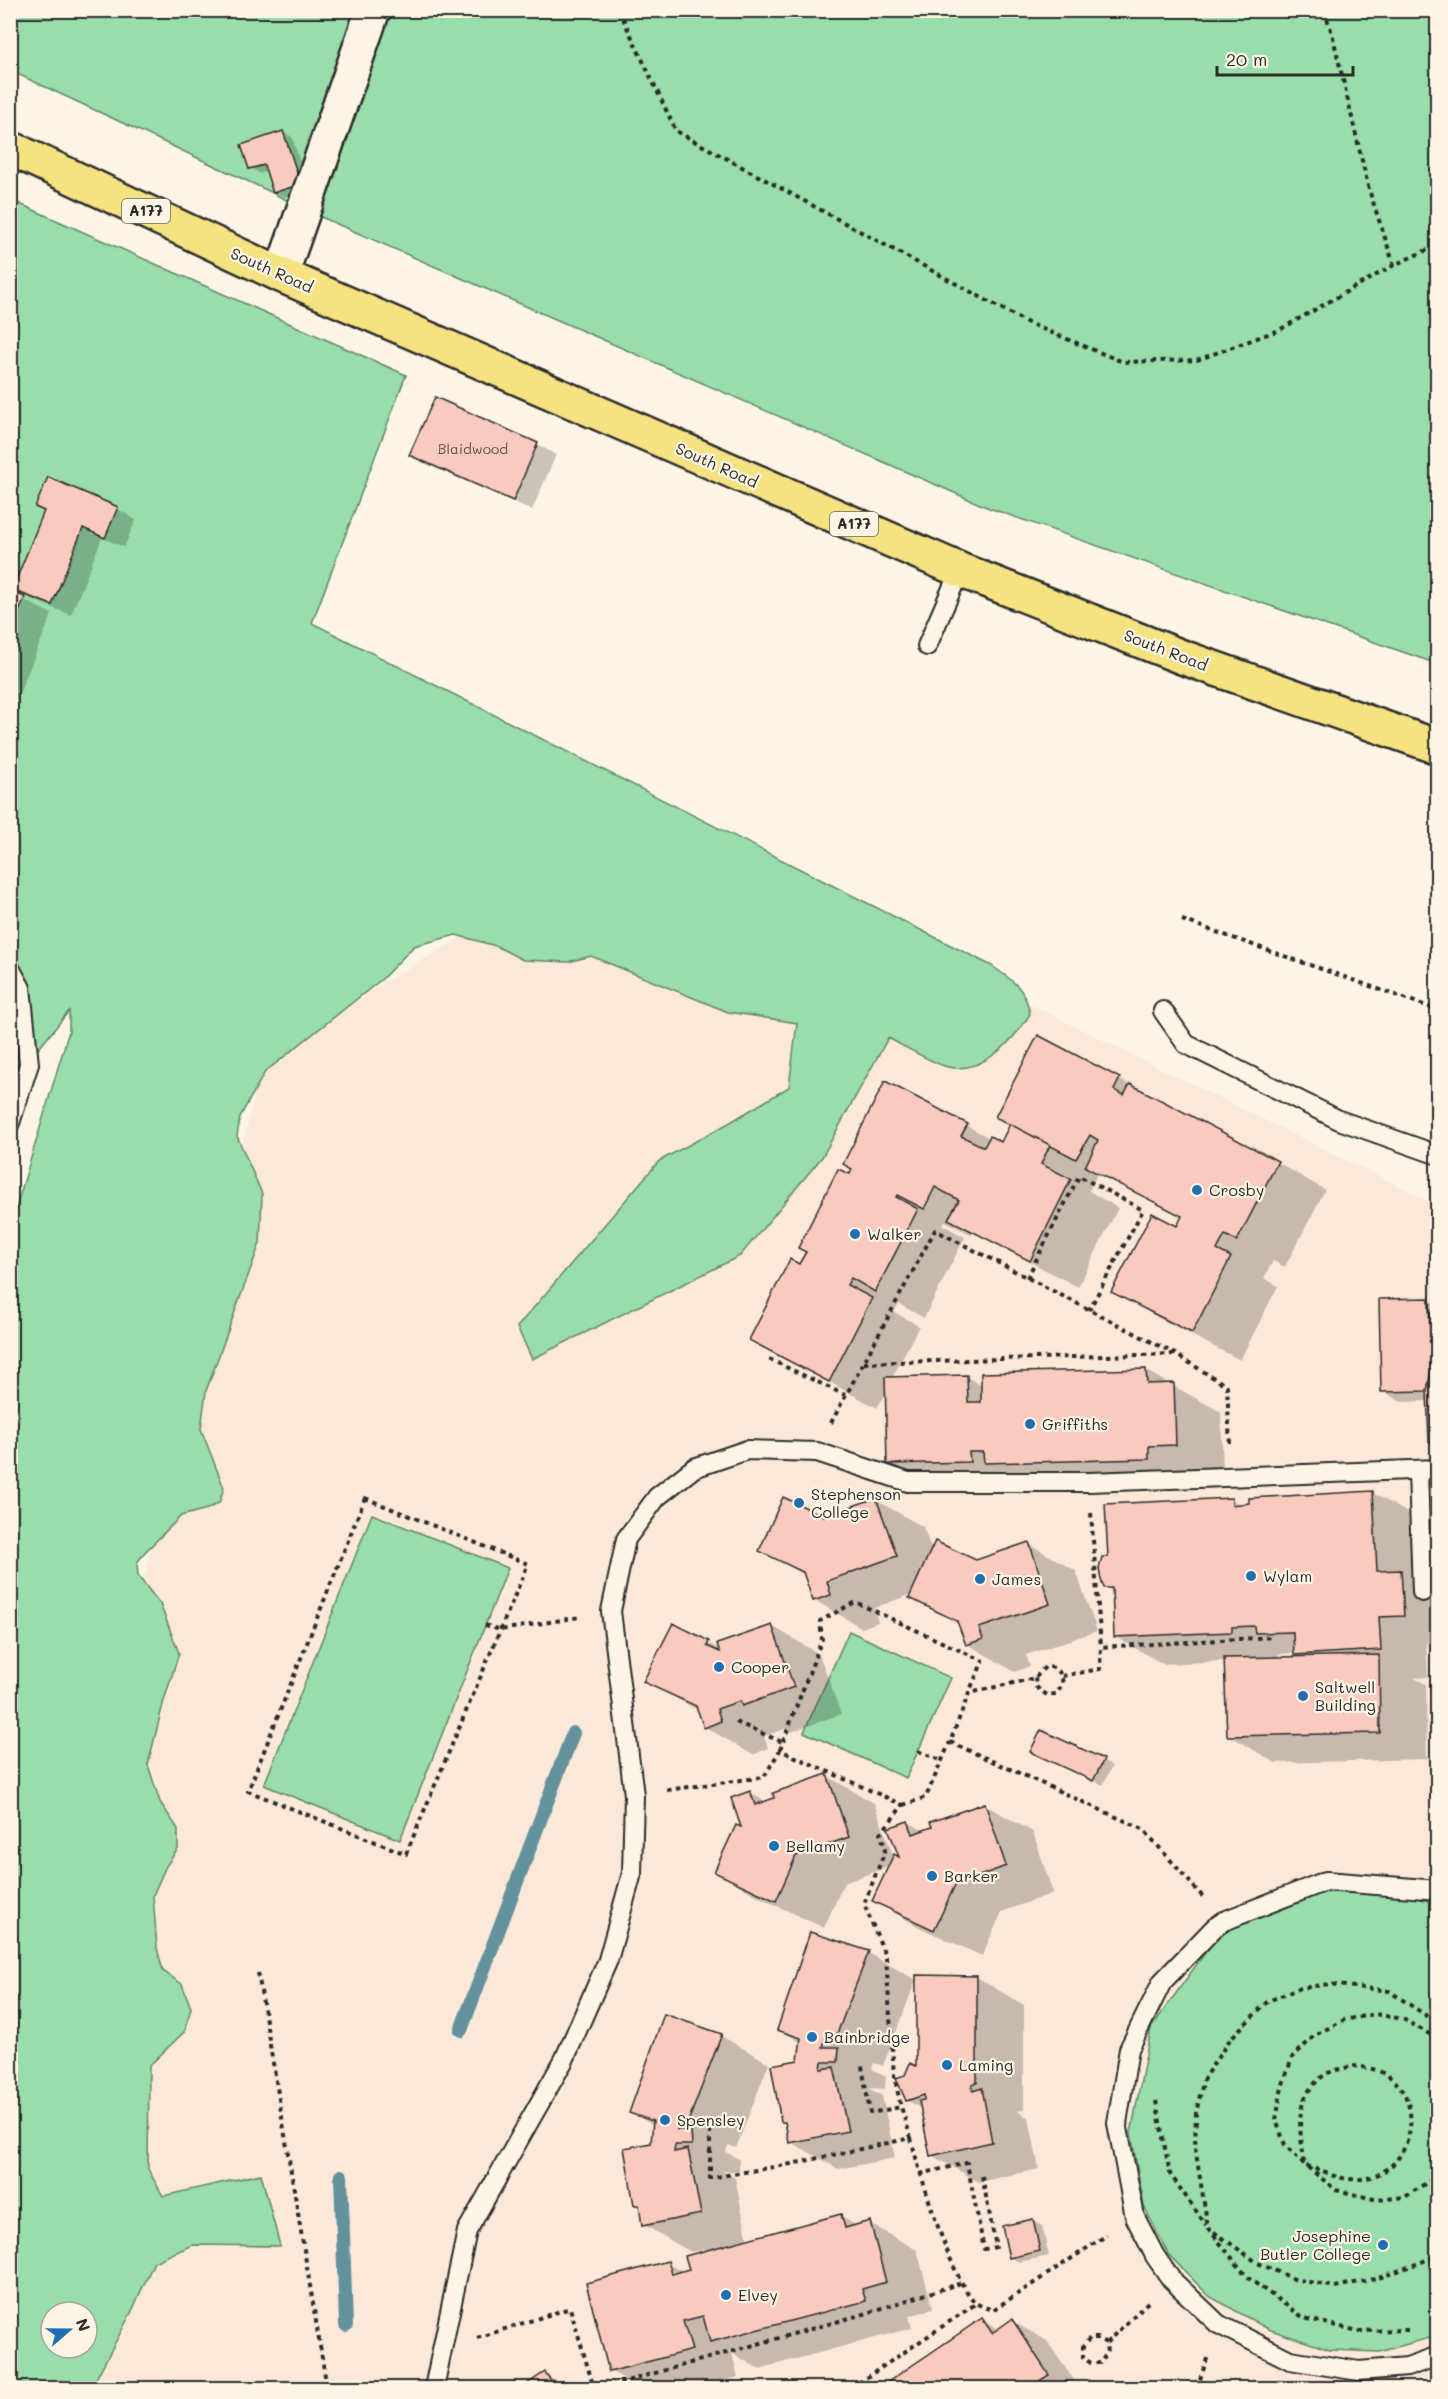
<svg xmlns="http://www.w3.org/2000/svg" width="1448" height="2399" viewBox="0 0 1448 2399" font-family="Mali,sans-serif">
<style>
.built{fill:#fbe8d9}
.green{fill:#98ddaa;stroke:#62846a;stroke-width:1.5;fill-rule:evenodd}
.shadow{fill:#0003;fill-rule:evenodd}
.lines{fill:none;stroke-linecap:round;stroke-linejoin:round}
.stream{stroke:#63929d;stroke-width:14}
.building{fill:#f9cabd;stroke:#2b2b2b;stroke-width:1.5}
.lane-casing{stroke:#2b2b2b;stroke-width:22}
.street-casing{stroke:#2b2b2b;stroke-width:38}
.primary-casing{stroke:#2b2b2b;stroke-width:38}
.path{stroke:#2b2b2b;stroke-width:4;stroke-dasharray:4.5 4.5;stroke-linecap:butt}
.lane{stroke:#fcf5e5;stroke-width:18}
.street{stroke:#fcf5e5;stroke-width:33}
.primary{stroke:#f5e382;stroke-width:33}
.poi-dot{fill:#1f6fb2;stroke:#fcf5e5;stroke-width:2}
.labels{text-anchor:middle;stroke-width:4.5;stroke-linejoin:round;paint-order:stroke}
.number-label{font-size:14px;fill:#5e5350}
.shield{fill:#fcf5e5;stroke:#6a6863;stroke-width:1.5}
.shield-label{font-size:15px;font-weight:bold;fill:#2b2b2b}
.street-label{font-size:16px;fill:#2b2b2b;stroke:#fcf5e5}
.poi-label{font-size:16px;fill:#2b2b2b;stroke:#fcf5e5;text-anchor:start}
</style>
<rect width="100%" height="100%" fill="#fcf5e5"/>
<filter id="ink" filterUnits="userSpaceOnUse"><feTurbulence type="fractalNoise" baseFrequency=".0167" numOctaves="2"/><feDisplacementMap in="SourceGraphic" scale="12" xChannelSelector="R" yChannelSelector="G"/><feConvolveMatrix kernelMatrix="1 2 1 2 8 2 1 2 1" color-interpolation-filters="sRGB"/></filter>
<g filter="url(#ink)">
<path class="built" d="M482 925 920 950 1437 1205V2388H69L87 2348 93 1802 264 1053Z"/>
<g class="green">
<path d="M11 10 1437 11V664L989 508 305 210 273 193 11 71Z"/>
<path d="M11 200 406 375 312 623 992 966C1013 981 1025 987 1030 1014 1013 1041 984 1074 948 1067 934 1064 902 1045 888 1038L822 1157 740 1256 532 1359 517 1327 659 1161 729 1123 789 1087 797 1023 728 1012 591 956 568 962 523 960 496 946 456 935 414 946 382 979 265 1072 240 1117 237 1136 262 1194 260 1243 206 1391 201 1429 224 1488 219 1503 207 1509 181 1516 145 1552 137 1563 138 1576 160 1604 179 1653 163 1704 148 1765 160 1802 178 1829V1849L166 1866 153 1895 157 1948 163 1971 182 1984 191 2008 185 2031 149 2066 148 2169 163 2196 261 2174 280 2246 192 2245 154 2262 132 2311 91 2388H10V1228L69 1031V1011L11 1083ZM51 2312H87V2348H51Z"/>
<path d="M372 1514 508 1568 400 1840 264 1785Z"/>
<path d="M849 1631 951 1678 906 1778 804 1732Z"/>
<path d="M1311 1891 1398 1893 1437 1903V2336L1379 2352 1330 2350 1268 2329 1209 2296 1168 2254 1144 2206 1131 2133 1151 2028 1217 1936Z"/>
</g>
<g class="shadow">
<path d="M283 132 292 137 309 189 284 197 275 192 267 171 260 174 251 168Z"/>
<path d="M537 444 556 455 532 510 429 465 411 454Z"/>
<path d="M48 479 118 509 136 520 124 547 102 538 71 615 33 600 14 589 45 512Z"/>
<path d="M10 593 52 614 10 716Z"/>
<path d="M1038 1037 1277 1162 1325 1190 1285 1267 1273 1261 1264 1278 1278 1286 1240 1360 1160 1319 1113 1291 1178 1228 1183 1218 1098 1172 1089 1191 1118 1208 1078 1287 973 1232 972 1235 945 1221 943 1225 965 1237 924 1318 899 1304 894 1312 919 1326 892 1378 967 1377 982 1386 1146 1371 1221 1412 1223 1472 936 1491 888 1463 887 1390 877 1408 751 1339 800 1266 850 1176 967 1126 1001 1144 1011 1125Z"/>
<path d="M1429 1300 1438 1305V1445L1431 1441 1429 1401 1401 1402 1383 1391Z"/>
<path d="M1373 1493 1420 1520 1423 1584 1438 1593V1643H1426L1428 1677 1414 1678 1426 1684 1427 1759 1276 1763 1228 1735 1226 1661 1163 1664 1116 1637 1113 1592 1106 1587 1110 1558 1232 1500 1242 1505ZM1292 1653 1301 1658 1279 1659V1654Z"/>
<path d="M876 1500 923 1527 932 1551 976 1562 1029 1544 1076 1571 1097 1631 1026 1655 1030 1666 1015 1672 967 1644 961 1626 911 1598 912 1594 874 1608 878 1622 862 1628 814 1600 806 1576 761 1550 824 1518Z"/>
<path d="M673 1625 721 1650 772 1626 819 1654 841 1714 791 1732 785 1729 764 1736 768 1748 753 1755 705 1727 699 1711 645 1681Z"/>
<path d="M1041 1756 1103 1761 1112 1766 1103 1785Z"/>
<path d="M827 1776 874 1803 894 1858 902 1860 908 1822 924 1831 985 1805 1033 1832 1053 1893 1002 1912 982 1956 921 1928 874 1901 890 1866 844 1883 824 1928 763 1899 716 1872 744 1830 750 1793 766 1802Z"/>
<path d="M811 1934 868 1953 916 1980 883 2066 874 2063 872 2069 886 2076 885 2089 869 2088 882 2096 895 2158 838 2169 791 2142 787 2124 783 2121 799 2062 802 2043 778 2029Z"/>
<path d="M976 1977 1024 2005V2110L1017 2111 1029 2118 1039 2169 979 2182 931 2155 922 2109 907 2100 918 2068Z"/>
<path d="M721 2036 769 2063 736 2148 728 2145 726 2152 739 2159V2171H723L735 2178 748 2241 840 2216 857 2226 869 2223 917 2250 933 2309 909 2316 912 2328 759 2369 732 2353 738 2377 696 2388H641L610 2371 668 2263 684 2272 691 2270 706 2252 705 2249 691 2252 644 2225 641 2207 635 2204 652 2144 654 2126 631 2112Z"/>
<path d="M1033 2221 1042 2226 1049 2256 1019 2262 1010 2257Z"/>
<path d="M982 2320 999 2330 1012 2321 1047 2341 1079 2388H881Z"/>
<path d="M545 2374 570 2388H523Z"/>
</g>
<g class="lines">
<g class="stream">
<path d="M461 2030 573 1733"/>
<path d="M341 2176 346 2325"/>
</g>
</g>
<g class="building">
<path d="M283 131 301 184 273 193 264 165 249 169 241 145Z"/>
<path d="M435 397 538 443 513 501 409 455Z"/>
<path d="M48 477 118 507 105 538 83 528 52 605 12 590 44 511 35 507Z"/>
<path d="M10 591 25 597 10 633Z"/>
<path d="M1038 1035 1120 1078 1114 1090 1124 1095 1130 1084 1278 1161 1237 1241 1225 1235 1217 1250 1231 1257 1192 1333 1111 1292 1152 1213 1177 1226 1182 1216 1085 1167 1098 1140 1090 1135 1076 1159 995 1117Z"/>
<path d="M885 1081 968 1124 961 1136 984 1147 990 1136 1001 1142 1010 1124 1050 1145 1041 1164 1071 1179 1030 1261 948 1219 959 1200 935 1187 924 1209 897 1195 896 1197 918 1209 875 1292 851 1278 847 1285 872 1298 829 1382 749 1340 790 1259 799 1264 806 1252 798 1248 838 1169 850 1174 852 1169 843 1164Z"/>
<path d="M1429 1298 1431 1372 1427 1391 1381 1392 1379 1299Z"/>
<path d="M1146 1369 1147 1384 1174 1383 1176 1445 1149 1446V1459L984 1463 983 1452H969L970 1462 887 1464 885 1377 967 1375 968 1402H981V1373Z"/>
<path d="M1438 1371V1442H1429L1427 1391 1431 1372Z"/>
<path d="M1373 1491 1377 1571 1401 1570 1404 1616 1379 1617 1381 1650 1294 1655 1293 1632 1255 1633 1254 1626 1232 1627V1632L1114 1637 1112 1588H1104L1101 1580 1099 1568 1102 1557H1108L1105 1504 1232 1498V1505L1249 1503V1498Z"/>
<path d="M783 1497 824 1516 876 1498 897 1556 827 1581 831 1595 813 1601 803 1572 759 1551Z"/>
<path d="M935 1541 976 1560 1029 1542 1050 1604 979 1628 983 1639 966 1645 957 1621 909 1598Z"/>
<path d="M673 1623 709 1641 707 1646 720 1652 717 1644 772 1625 794 1687 742 1706 740 1701 717 1709 721 1721 704 1728 696 1706 643 1682Z"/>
<path d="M1379 1655 1380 1733 1227 1736 1224 1658Z"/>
<path d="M1041 1730 1104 1759 1093 1781 1030 1752Z"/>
<path d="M827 1774 849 1837 796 1856 776 1901 714 1872 736 1825 741 1827 731 1798 750 1791 755 1805 774 1798 773 1793Z"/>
<path d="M985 1803 1006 1866 955 1885 934 1930 872 1901 894 1854 899 1857 888 1828 908 1821 913 1834 932 1827 930 1822Z"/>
<path d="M810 1932 869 1951 835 2039 826 2036 823 2047H839L838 2062H822L821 2069 834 2067 848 2131 789 2143 785 2122H781L771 2065 798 2060 801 2038 777 2030Z"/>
<path d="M916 1975 977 1976V2083L972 2084 973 2091 982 2088 992 2142 930 2156 919 2101 924 2100V2095L906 2101 896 2078 905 2075 910 2063 916 2066Z"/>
<path d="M664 2014 722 2034 688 2122 680 2119 677 2130H691L692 2145H675L674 2152 688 2149 701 2214 642 2226 639 2205H634L624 2148 651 2143 653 2121 629 2113Z"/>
<path d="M841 2214 845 2228 870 2221 886 2282 862 2289 866 2301 710 2342 703 2316 683 2321 692 2350 609 2372 586 2283 668 2261 672 2274 689 2269 685 2256Z"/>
<path d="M1033 2219 1040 2251 1009 2258 1002 2226Z"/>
<path d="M982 2318 992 2333 1012 2319 1049 2375 1028 2388H879Z"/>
<path d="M545 2372 556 2388H521Z"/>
</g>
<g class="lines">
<g class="lane-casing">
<g id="lane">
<path d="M927 646 960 570"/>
<path d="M10 968 21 988 29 1064 10 1123"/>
<path d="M1163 1011 1186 1044 1339 1120 1438 1155"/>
<path d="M1418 1471 1422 1592"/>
<path d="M1438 1890 1326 1881 1224 1921 1214 1928 1162 1982 1129 2049 1117 2123 1135 2217 1155 2256 1171 2279 1218 2324 1290 2360 1359 2371 1407 2367 1438 2356"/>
<path d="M434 2388 467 2231 564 2060 608 1960 632 1873 634 1795 611 1611 626 1539 657 1497 694 1468 747 1450 817 1452 908 1482H1089L1438 1469"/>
</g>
</g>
<g class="street-casing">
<path id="street" d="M281 275 373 10"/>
</g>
<g class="primary-casing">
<path id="primary" d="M10 148 281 275 960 570 1182 657 1438 747"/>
</g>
<g class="path">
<path d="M619 10 676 131 1028 323 1123 362 1197 360 1279 330 1394 265 1438 245"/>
<path d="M1324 10 1332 33 1369 190 1394 265"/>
<path d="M1182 920 1438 1010"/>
<path d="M1027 1278 1079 1176 1143 1210 1089 1310"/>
<path d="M769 1359 845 1395"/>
<path d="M864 1363 1175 1354"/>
<path d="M831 1423 935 1230 1175 1354 1227 1386 1230 1445"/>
<path d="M365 1498 528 1564 406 1854 248 1791Z"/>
<path d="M1091 1513 1101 1647"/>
<path d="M485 1625 500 1630 580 1617"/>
<path d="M1062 1676 1100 1669 1101 1647 1272 1637"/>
<path d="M1035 1678 1036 1687 1047 1695 1056 1694 1062 1686C1064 1674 1057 1666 1045 1667L1035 1678 969 1693 950 1742 1143 1829 1203 1897"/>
<path d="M736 1722 782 1742"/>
<path d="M780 1750 822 1639 820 1621 855 1602 983 1661 969 1692"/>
<path d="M918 1751 942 1761"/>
<path d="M667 1790 764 1777 780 1750 903 1805 881 1833 885 1851 864 1904 886 1957 894 2075 901 2107 911 2138 791 2164 710 2178V2130"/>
<path d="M903 1805 926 1797 950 1742"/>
<path d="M258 1973 327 2388"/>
<path d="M1438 2039 1403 2019 1375 2014 1344 2020 1315 2035 1292 2058 1282 2087 1276 2120 1285 2145 1305 2165 1336 2190 1378 2200 1405 2197 1438 2175"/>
<path d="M862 2066 870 2113 901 2107"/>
<path d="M1353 2066C1360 2067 1369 2068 1376 2070 1433 2089 1416 2185 1349 2179 1335 2178 1319 2170 1305 2165 1300 2130 1291 2098 1326 2074 1333 2070 1345 2068 1353 2066Z"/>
<path d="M1156 2101 1170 2174 1206 2225"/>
<path d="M911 2138C919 2172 952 2282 976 2303 980 2306 988 2308 993 2310L1107 2235"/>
<path d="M920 2174 967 2163 984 2249 996 2247 982 2176"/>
<path d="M1214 2232 1258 2263 1294 2279 1335 2287 1379 2278 1432 2258 1438 2251"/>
<path d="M1408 2330 1358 2331 1304 2318 1248 2278 1208 2228 1195 2147 1196 2113 1204 2078 1231 2038 1268 2001 1301 1988 1329 1984 1389 1991 1433 2020 1438 2026"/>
<path d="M477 2338 570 2308 594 2388"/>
<path d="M1106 2343 1098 2338H1090L1083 2346V2358L1091 2363H1100L1107 2353 1106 2343 1148 2302"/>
<path d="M602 2388 864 2314 961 2283"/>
<path d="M851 2388 977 2303"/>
<path d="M1197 2388 1208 2356"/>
</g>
<use href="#lane" class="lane"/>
<use href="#street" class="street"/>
<use href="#primary" class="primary"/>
</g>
</g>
<g class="poi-dot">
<circle cx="1197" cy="1190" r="6"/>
<circle cx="855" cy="1234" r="6"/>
<circle cx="1030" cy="1424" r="6"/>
<circle cx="799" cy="1503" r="6"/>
<circle cx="1251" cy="1576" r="6"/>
<circle cx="980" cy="1579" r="6"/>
<circle cx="719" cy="1667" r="6"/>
<circle cx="1303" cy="1696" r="6"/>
<circle cx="774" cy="1846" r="6"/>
<circle cx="932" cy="1876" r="6"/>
<circle cx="812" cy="2037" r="6"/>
<circle cx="947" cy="2065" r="6"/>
<circle cx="665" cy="2120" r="6"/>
<circle cx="1383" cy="2245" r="6"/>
<circle cx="726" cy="2295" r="6"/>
</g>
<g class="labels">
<g class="number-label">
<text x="473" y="454">Blaidwood</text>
</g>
<g class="shield">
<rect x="122" y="199" width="48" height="24" rx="4.5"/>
<rect x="830" y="512" width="48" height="24" rx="4.5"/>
</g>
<g class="shield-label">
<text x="146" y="216">A177</text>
<text x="854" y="529">A177</text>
</g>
<g class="street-label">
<text transform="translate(272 270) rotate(24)" y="6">South Road</text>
<text transform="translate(717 465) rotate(24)" y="6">South Road</text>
<text transform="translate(1166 650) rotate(21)" y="6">South Road</text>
</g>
<g class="poi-label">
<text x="1209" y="1196">Crosby</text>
<text x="867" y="1240">Walker</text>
<text x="1042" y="1430">Griffiths</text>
<text x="811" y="1500">Stephenson<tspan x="811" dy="18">College</tspan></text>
<text x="1263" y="1582">Wylam</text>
<text x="992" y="1585">James</text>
<text x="731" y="1673">Cooper</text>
<text x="1315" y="1693">Saltwell<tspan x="1315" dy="18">Building</tspan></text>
<text x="786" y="1852">Bellamy</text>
<text x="944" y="1882">Barker</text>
<text x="824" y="2043">Bainbridge</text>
<text x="959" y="2071">Laming</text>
<text x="677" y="2126">Spensley</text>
<text x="1371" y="2242" text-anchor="end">Josephine<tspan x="1371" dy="18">Butler College</tspan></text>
<text x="738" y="2301">Elvey</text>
</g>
</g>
<rect width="1448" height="2399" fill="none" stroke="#fcf5e5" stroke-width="36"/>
<rect x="18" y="18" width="1412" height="2363" fill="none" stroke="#2b2b2b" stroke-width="2" filter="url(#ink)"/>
<g transform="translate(69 2330) rotate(70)"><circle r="28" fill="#fcf5e5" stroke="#a8a49b" stroke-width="1.5"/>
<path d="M0-4.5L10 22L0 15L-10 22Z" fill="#1f6fb2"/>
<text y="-9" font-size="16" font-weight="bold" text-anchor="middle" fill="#2b2b2b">N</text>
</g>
<path d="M1217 66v9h136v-9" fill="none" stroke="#2b2b2b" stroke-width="3"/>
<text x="1226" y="66" font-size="18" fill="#2b2b2b" stroke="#fcf5e5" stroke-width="4.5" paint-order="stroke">20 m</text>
</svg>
